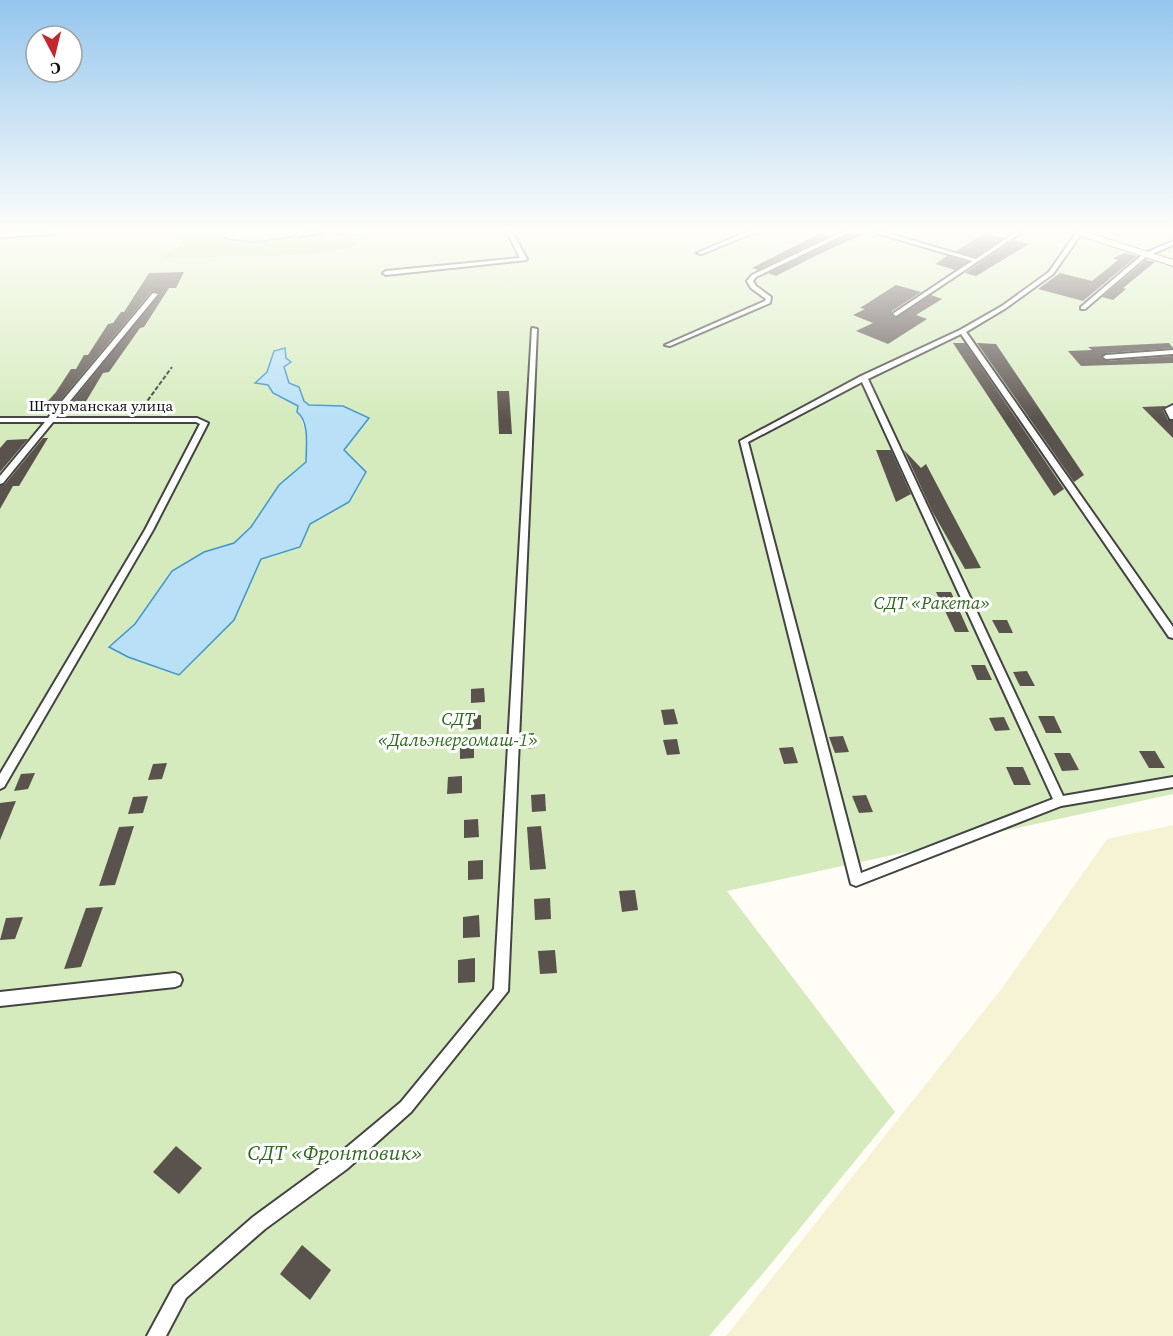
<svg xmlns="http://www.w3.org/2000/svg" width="1173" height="1336" viewBox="0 0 1173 1336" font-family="'Source Serif 4',serif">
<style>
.farmland{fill:#f6f3d4}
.green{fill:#d5ebbd;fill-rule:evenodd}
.forest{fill:#b9dc9c}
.water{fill:#b9e0f7;stroke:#3f96cf;stroke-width:1.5}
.building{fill:#5a524d}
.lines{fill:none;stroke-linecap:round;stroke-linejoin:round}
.service-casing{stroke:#444;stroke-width:4}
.minor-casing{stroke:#444;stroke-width:2}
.path{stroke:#333;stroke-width:2;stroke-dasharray:4.5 2;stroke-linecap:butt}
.service{fill:#fff;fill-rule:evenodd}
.minor{fill:#fff;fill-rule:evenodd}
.labels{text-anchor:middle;stroke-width:6;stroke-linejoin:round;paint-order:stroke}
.far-street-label{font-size:15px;fill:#111;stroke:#fff}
.park-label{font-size:18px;font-style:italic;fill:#2f6b1f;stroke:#fff}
.near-park-label{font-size:21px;font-style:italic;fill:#2f6b1f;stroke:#fff}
</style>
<rect width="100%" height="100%" fill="#fffdf5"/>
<path class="farmland" d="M1173 825V1336H726L1002 988 1107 839Z"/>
<path class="green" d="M0 232H185L178 247 163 258 298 255 365 237 309 241 293 236 292 232H1173V794L727 891 895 1112 765 1271 709 1336H0ZM274 351 284 367 289 383 309 405 343 406 344 450 349 502 310 524 300 547 261 559 234 620 110 647 135 624 172 571 204 552 234 543 251 527 279 485 306 462V434L298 406 284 399 268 385 267 372Z"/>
<path class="forest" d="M185 232H227L225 238 237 242H269L293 236 309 241 367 237 352 248 298 255 161 258 178 247Z"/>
<g class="water">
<path d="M227 232H292L293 236C271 241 247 245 225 238Z"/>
<path d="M285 348 286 358 291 362 284 367 289 383 299 387 304 401 309 405 343 406 369 418 344 450 366 472 349 502 310 524 300 547 261 559 234 620 179 675 128 657 109 647 135 624 172 571 204 552 234 543 251 527 279 485 306 462C306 447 310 422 297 412L298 406 273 393 268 385 255 383 267 372 274 351Z"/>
</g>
<g class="building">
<path d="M851 232H868L815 256 776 276 768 273Z"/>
<path d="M820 233 829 236 758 270 752 268Z"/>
<path d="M985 233 1004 238 976 257 956 251Z"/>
<path d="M1014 240 1029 244 976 276 965 273Z"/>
<path d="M1125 253 1137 256 1083 301 1038 289 1060 273 1092 281 1118 260 1113 258Z"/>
<path d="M947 256 967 262 955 270 935 264Z"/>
<path d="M1146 260 1155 262 1123 288 1126 289 1113 300 1102 297Z"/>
<path d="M184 272 176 288H169L144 327 140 328 109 372 103 373 82 408H67L160 293 151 292 53 409 40 410 56 392 71 369H76L84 355H88L108 324 113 323 121 312H124L149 273Z"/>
<path d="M896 285 921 292 892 311 891 314 895 318 931 295 942 299 916 315 927 319 888 344 856 331 873 323 853 315 865 309 860 308Z"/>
<path d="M953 343H965L1064 489 1054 496Z"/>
<path d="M977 343 996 344 1084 475 1074 482Z"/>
<path d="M1169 343 1173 348 1106 353 1101 358 1106 361 1173 356V363L1081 366 1068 351 1092 350 1088 347Z"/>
<path d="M497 391H509L512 434H499Z"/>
<path d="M1166 406 1163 410 1168 420 1173 421V438L1142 407Z"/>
<path d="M43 438H48L19 486H13L0 509V486L5 484Z"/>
<path d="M28 439 0 472V448L7 440Z"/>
<path d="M876 450H891L911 494 896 502Z"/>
<path d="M904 450 921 468 926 464 981 568 965 569 932 511Z"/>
<path d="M936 592H951L969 632H955Z"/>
<path d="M992 620H1007L1013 633H999Z"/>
<path d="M971 665H985L992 680H977Z"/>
<path d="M1027 671 1035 686H1020L1013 672Z"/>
<path d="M484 688 485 702 471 703V689Z"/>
<path d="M674 709 678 724 664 725 661 710Z"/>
<path d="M481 715V729L468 730V716Z"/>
<path d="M1038 716H1054L1062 733H1046Z"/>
<path d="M1004 717 1010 730 995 731 989 718Z"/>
<path d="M534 733 535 748 521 749 522 734Z"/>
<path d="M843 736 849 752 835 753 829 737Z"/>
<path d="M677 739 680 754 667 755 663 740Z"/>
<path d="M474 743V758L460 759V744Z"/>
<path d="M793 747 798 763 784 764 779 748Z"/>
<path d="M1139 751H1155L1165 768H1149Z"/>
<path d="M1054 753H1070L1079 770 1062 771Z"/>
<path d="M167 763 162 779 148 780 153 764Z"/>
<path d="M1006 767H1023L1031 785H1014Z"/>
<path d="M35 773 28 789 14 791 21 774Z"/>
<path d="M462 776V793L447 794 448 777Z"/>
<path d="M545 794 546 811 532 812 531 795Z"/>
<path d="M866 795 873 812 859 813 852 796Z"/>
<path d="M148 796 143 813 128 814 133 797Z"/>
<path d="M16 801 0 840V803Z"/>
<path d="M478 819 479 837 464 838V820Z"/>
<path d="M134 826 115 885 99 886 119 827Z"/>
<path d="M541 826 546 869 530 870 527 827Z"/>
<path d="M483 860V879L468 880V861Z"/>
<path d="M635 890 638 910 622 912 619 891Z"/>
<path d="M550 898 551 919 535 920 534 899Z"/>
<path d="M103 907 81 967 64 969 86 908Z"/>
<path d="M479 915 480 937 463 938V917Z"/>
<path d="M23 917 15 939 0 940 6 918Z"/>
<path d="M555 950 557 973 540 974 538 951Z"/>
<path d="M475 958V982L458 983V960Z"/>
<path d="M176 1146 202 1168 179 1194 153 1172Z"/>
<path d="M302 1245 331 1270 310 1300 280 1274Z"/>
</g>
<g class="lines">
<g class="service-casing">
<g id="service">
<path d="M53 232 51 234 0 237V233Z"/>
<path d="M324 232 301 236 298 234 301 232Z"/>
<path d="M507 232H512L527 259 526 260 386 275 383 273 386 271 520 258Z"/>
<path d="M747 232H755L702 254 697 253Z"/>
<path d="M842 232H849L756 277 753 281 756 286 771 297 770 303 670 346 665 345 765 301 766 299 751 288 747 281 752 275Z"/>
<path d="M873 232H883L976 259 1016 232H1022L896 316 893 314 894 313 972 261Z"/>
<path d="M1076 233 1081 234 1053 274 1006 308 966 332 1173 627V638L1169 637 961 334 868 379 1063 796 1173 777V787L1061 806 856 886 851 884 850 880 740 441 861 376 960 330 1002 306 1049 272ZM862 382 1053 799 861 873 748 442Z"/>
<path d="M1173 241V245L1147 256 1085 309H1081V307L1143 254Z"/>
<path d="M153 293 158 294 56 418H197L208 423 153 530 4 787 0 789V774L145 530 200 424 196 422H53L3 483 0 484V476L45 422H0V418H48Z"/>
<path d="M532 328 537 329 508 991 411 1112 347 1169 265 1229 186 1298 166 1336H147L174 1286 253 1217 335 1157 401 1102 494 989Z"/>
<path d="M1173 350V354L1106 359 1103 357 1106 355Z"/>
<path d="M1173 405V419H1170L1165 409Z"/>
<path d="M175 973 180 975 182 980 180 985 175 987 0 1006V992Z"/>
</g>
</g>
<g class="minor-casing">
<path id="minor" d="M1069 232H1086L1173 260V266Z"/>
</g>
<path class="path" d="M140 411 172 367"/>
<use href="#service" class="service"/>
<use href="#minor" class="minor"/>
</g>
<linearGradient id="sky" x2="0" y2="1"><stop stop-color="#95c6ee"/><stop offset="0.55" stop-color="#fffefa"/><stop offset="1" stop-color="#fffefa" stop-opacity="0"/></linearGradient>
<rect width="1173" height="420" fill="url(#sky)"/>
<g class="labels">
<g class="far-street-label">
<text x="101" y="411">Штурманская улица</text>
</g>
<g class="park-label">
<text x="932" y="609">СДТ «Ракета»</text>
<text x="458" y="725">СДТ<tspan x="458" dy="21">«Дальэнергомаш-1»</tspan></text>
</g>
<g class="near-park-label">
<text x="335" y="1160">СДТ «Фронтовик»</text>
</g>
</g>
<g transform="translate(54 54) rotate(173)"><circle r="28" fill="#ffffff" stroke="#a0a0a0" stroke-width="1.5"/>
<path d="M0-4.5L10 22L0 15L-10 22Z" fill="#c4262e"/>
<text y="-9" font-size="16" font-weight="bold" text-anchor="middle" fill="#111111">С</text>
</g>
</svg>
